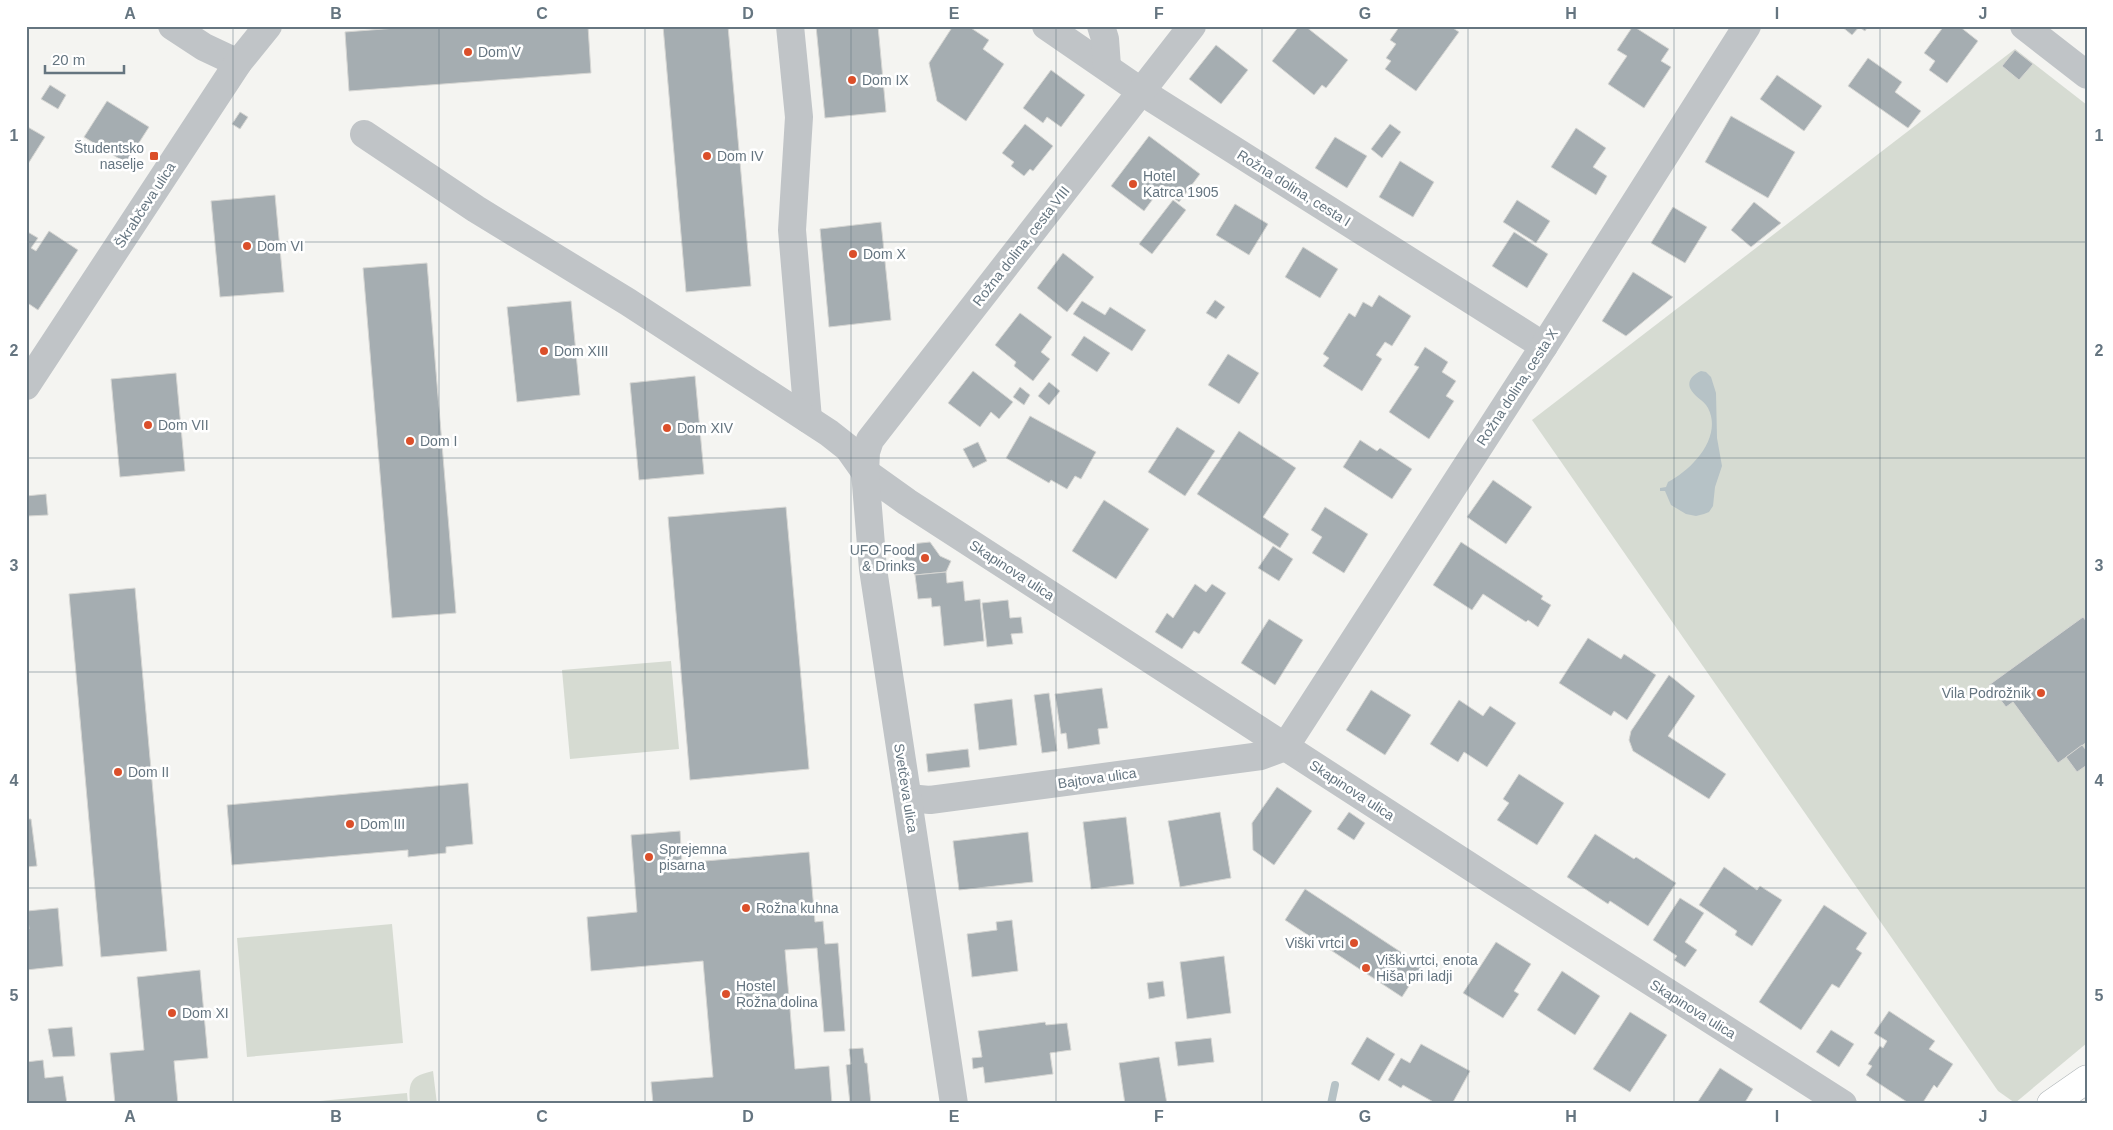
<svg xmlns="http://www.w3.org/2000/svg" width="2113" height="1130" viewBox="0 0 2113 1130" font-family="Helvetica,sans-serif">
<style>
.green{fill:#d6dbd2}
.water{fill:#b6c2c6}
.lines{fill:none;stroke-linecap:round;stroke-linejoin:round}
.stream{stroke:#b6c2c6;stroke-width:8}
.building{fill:#a5adb1;stroke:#d6d6d3}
.secondary-casing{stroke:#b0b6b9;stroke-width:29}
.minor{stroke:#c0c4c7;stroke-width:28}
.tertiary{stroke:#c0c4c7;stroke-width:28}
.secondary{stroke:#fff;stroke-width:28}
.grid{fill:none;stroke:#657580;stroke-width:1;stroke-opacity:0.55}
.poi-dot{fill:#db4f2a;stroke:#fff;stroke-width:2}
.labels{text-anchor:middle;stroke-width:5;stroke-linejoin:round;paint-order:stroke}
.poi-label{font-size:14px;fill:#657580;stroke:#fff;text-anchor:start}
.street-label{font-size:14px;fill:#657580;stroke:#fff}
.neatline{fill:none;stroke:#657580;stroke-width:2}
.grid-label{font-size:16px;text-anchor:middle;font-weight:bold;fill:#657580}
</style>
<rect width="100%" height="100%" fill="#f4f4f1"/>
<g class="green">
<path d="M2015 49 2087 105V1043L2015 1103 1998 1091 1532 420Z"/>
<path d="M671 661 679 749 570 759 562 670Z"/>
<path d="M392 924 403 1043 247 1057 237 938Z"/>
<path d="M433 1071 437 1104H410C408 1081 411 1076 433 1071Z"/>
<path d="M407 1093 408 1104H287Z"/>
</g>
<path class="water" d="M1701 371 1706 372 1711 377 1716 393 1717 438 1722 466 1715 487 1713 506 1709 512 1704 514 1696 516 1686 514 1671 505 1665 491H1660V488L1666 487 1668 482C1692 470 1723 437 1708 408 1704 400 1694 397 1690 388 1687 380 1694 374 1701 371Z"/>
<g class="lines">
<path class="stream" d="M1331 1104 1335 1085"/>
</g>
<g class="building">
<path d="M422 26H588L591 73 349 91 345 32Z"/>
<path d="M663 26H728L751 286 686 292Z"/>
<path d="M816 26H878L886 112 825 118Z"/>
<path d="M953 26H968L989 40 983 49 1004 64 966 121 937 101 929 63Z"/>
<path d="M1299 26H1305L1348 60 1326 88 1322 85 1314 95 1272 61Z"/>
<path d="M1400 26H1450L1459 32 1416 91 1385 69 1391 61 1386 58 1396 44 1390 40Z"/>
<path d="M1633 26 1669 49 1661 61 1671 67 1644 108 1608 84 1627 56 1617 50Z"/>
<path d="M1841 26H1868L1865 31 1859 27 1852 35Z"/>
<path d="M1944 26H1959L1978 41 1947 83 1929 70 1935 61 1924 53Z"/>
<path d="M1216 45 1248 70 1221 104 1189 79Z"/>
<path d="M2015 50 2033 64 2019 80 2002 66Z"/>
<path d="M1868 58 1902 82 1895 92 1921 111 1908 128 1848 86Z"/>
<path d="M1051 70 1085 95 1061 127 1047 117 1043 123 1023 108Z"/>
<path d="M1777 75 1822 106 1804 131 1760 99Z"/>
<path d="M50 85 66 95 58 109 41 99Z"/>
<path d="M107 101 149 127 126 163 84 137Z"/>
<path d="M240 112 248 117 240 129 232 124Z"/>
<path d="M1731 116 1795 152 1768 198 1705 162Z"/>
<path d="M1025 124 1053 146 1033 171 1030 169 1024 176 1011 166 1014 162 1002 153Z"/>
<path d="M1390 124 1401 132 1382 158 1371 149Z"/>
<path d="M26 126 45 137 26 167Z"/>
<path d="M1576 128 1606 148 1593 167 1607 176 1596 195 1551 167Z"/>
<path d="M1149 136 1200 174 1179 202 1161 188 1144 211 1111 186Z"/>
<path d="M1335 137 1367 156 1347 188 1315 168Z"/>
<path d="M1400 161 1434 182 1413 217 1379 197Z"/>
<path d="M275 195 284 292 220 297 211 201Z"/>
<path d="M1173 200 1186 210 1152 254 1139 244Z"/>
<path d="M1517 200 1550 221 1536 243 1503 222Z"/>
<path d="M1754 202 1781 223 1751 247 1731 230Z"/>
<path d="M1235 204 1268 224 1249 255 1216 235Z"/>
<path d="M1673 207 1707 227 1685 263 1651 243Z"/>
<path d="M881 222 891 320 829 327 820 229Z"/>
<path d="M26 231 38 238 31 248 36 251 49 231 78 250 38 310 26 302Z"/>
<path d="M1514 232 1548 254 1527 288 1492 266Z"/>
<path d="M1303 247 1338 269 1320 298 1285 277Z"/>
<path d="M1063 253 1094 277 1067 312 1037 288Z"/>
<path d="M427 263 456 613 392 618 363 268Z"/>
<path d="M1633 272 1673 297 1626 336 1602 321Z"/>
<path d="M1379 295 1411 316 1392 346 1385 342 1376 355 1382 359 1362 391 1323 366 1329 358 1323 354 1349 313 1355 317 1363 302 1372 307Z"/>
<path d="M1215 300 1225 307 1216 319 1206 313Z"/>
<path d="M571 301 580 395 517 402 507 307Z"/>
<path d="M1082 301 1105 315 1110 307 1146 330 1132 351 1073 314Z"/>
<path d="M1020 313 1052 337 1041 352 1050 359 1033 381 1014 366 1016 362 995 345Z"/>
<path d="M1084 336 1110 353 1097 372 1071 355Z"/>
<path d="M1425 347 1448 362 1442 372 1456 381 1446 396 1454 401 1429 439 1389 412 1419 367 1414 365Z"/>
<path d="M1228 354 1259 373 1239 404 1208 385Z"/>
<path d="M973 371 1013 402 999 419 991 412 980 427 948 403Z"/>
<path d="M176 373 185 471 120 477 111 379Z"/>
<path d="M695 376 704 474 639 480 630 383Z"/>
<path d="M1049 382 1060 391 1049 405 1038 396Z"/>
<path d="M1020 387 1030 395 1024 405 1013 397Z"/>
<path d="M1030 416 1096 452 1081 479 1075 476 1067 489 1051 480 1049 483 1006 458Z"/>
<path d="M1177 427 1215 451 1185 496 1148 472Z"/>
<path d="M1239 431 1296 468 1263 517 1289 534 1280 548 1197 494Z"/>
<path d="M1360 440 1377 451 1380 448 1412 469 1392 499 1343 467Z"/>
<path d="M978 442 987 461 973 468 963 449Z"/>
<path d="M1493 480 1532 507 1506 544 1467 517Z"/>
<path d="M46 494 48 515 28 516 26 496Z"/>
<path d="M1104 500 1149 529 1116 579 1072 551Z"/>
<path d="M786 507 809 769 690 780 668 517Z"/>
<path d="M1325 507 1368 534 1344 573 1312 553 1322 537 1311 530Z"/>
<path d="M930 542 940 556 951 561 946 572 915 575 903 561 911 544Z"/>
<path d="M1461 542 1543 596 1541 599 1551 605 1538 627 1528 620 1526 622 1483 594 1472 610 1433 585Z"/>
<path d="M1273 546 1293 559 1279 581 1258 568Z"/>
<path d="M946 572 947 583 963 581 965 601 980 599 984 641 944 646 940 606 932 607 931 598 918 599 915 575Z"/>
<path d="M1195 584 1206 592 1212 584 1226 593 1199 634 1194 631 1182 649 1155 632 1167 613 1173 618Z"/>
<path d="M135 588 167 951 101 957 69 594Z"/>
<path d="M1008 600 1010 618 1021 617 1023 633 1011 634 1013 644 987 647 982 603Z"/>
<path d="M2083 617 2087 622V742L2058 763 2013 702 2006 707 1989 685Z"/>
<path d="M1269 619 1303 640 1275 685 1241 663Z"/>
<path d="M1588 638 1621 659 1624 654 1656 675 1627 720 1614 711 1611 716 1559 683Z"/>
<path d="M1669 675 1695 696 1668 736 1726 774 1709 799 1633 751 1629 740 1631 731Z"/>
<path d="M1102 688 1108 728 1098 729 1100 744 1068 749 1066 733 1061 734 1055 694Z"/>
<path d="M1371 690 1411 715 1385 755 1346 730Z"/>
<path d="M1049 693 1057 751 1042 753 1034 695Z"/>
<path d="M1012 699 1017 745 979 750 974 704Z"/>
<path d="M1459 700 1483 716 1490 706 1516 723 1487 767 1464 752 1458 762 1430 744Z"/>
<path d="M2082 745 2087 751V765L2077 772 2066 757Z"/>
<path d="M968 749 970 767 928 772 926 754Z"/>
<path d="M1519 774 1564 803 1537 845 1497 820 1509 803 1503 799Z"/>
<path d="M468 783 473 844 446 847V853L408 857V850L232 865 227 805Z"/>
<path d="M1277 787 1312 811 1274 865 1253 850 1252 823Z"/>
<path d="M1220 812 1231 878 1180 887 1168 821Z"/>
<path d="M1349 812 1365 823 1354 840 1337 829Z"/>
<path d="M1126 817 1134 884 1091 889 1083 822Z"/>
<path d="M26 819H31L37 866 26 867Z"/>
<path d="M680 831 682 863 809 852 815 922 823 921 825 944 838 943 845 1031 824 1032 817 948 785 950 795 1069 829 1066 832 1104H653L651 1082 713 1077 703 961 591 971 587 917 637 912 631 835Z"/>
<path d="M1028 832 1033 882 959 890 953 841Z"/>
<path d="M1595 834 1634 859 1636 857 1676 883 1648 926 1610 901 1608 904 1567 877Z"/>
<path d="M1724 867 1757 890 1760 886 1782 900 1752 946 1735 935 1737 931 1699 905Z"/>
<path d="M1305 889 1422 966 1402 997 1285 920Z"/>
<path d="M1680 898 1704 913 1685 942 1697 950 1685 967 1674 960 1677 956 1653 940Z"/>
<path d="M1824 905 1867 933 1856 949 1862 953 1839 988 1832 984 1801 1030 1759 1002Z"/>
<path d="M58 908 63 966 26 970V930L29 929 27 911Z"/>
<path d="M1012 920 1018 971 972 977 967 934 997 930 996 922Z"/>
<path d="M1496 942 1531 964 1514 991 1519 994 1503 1018 1463 993Z"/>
<path d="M1224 956 1231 1013 1187 1019 1180 962Z"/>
<path d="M200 970 208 1058 174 1061 178 1104H115L110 1053 144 1050 137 977Z"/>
<path d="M1562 971 1600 996 1575 1035 1537 1010Z"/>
<path d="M1163 981 1165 996 1149 999 1147 983Z"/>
<path d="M1889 1011 1935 1041 1929 1049 1953 1064 1937 1088 1934 1085 1922 1104H1910L1866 1075 1872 1066 1868 1064 1880 1046 1883 1048 1887 1041 1874 1033Z"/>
<path d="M1630 1012 1667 1035 1630 1092 1593 1069Z"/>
<path d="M1045 1022 1046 1025 1067 1023 1071 1050 1050 1053 1053 1074 985 1083 983 1067 973 1069 972 1058 982 1057 978 1031Z"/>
<path d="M72 1027 75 1056 53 1057 48 1029Z"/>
<path d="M1831 1030 1854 1044 1839 1067 1816 1052Z"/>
<path d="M1367 1037 1395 1054 1379 1081 1351 1064Z"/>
<path d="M1211 1038 1214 1062 1178 1066 1175 1042Z"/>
<path d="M1421 1044 1470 1071 1452 1104H1437L1403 1085 1401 1088 1388 1080 1401 1058 1410 1063Z"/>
<path d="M863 1048 865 1063H867L871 1104H850L846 1065 851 1064 849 1049Z"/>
<path d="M1159 1057 1167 1104H1125L1119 1063Z"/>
<path d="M43 1060 45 1078 63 1076 67 1104H26V1062Z"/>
<path d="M1720 1068 1753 1089 1744 1104 1697 1103Z"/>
</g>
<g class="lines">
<g class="secondary-casing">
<path id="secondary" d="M2051 1104 2087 1079"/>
</g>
<g class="minor">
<path d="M172 26 204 47 238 63"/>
<path d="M790 26 799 117 792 230 808 419"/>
<path d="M1046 26 1142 92 1544 346"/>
<path d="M1101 26 1105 39 1107 66"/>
<path d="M2024 26 2087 75"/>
<path d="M364 134 476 209 628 302 829 433 848 448 865 472 907 502 1491 880 1843 1104"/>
<path d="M908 798 930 800 1261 756 1285 747 1544 346 1747 26"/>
<path d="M954 1104 873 569 865 472 866 452 870 440 1192 26"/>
</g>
<path class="tertiary" d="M26 386 238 63 268 26"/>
<use href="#secondary" class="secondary"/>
</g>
<path class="grid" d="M233 26V1104M439 26V1104M645 26V1104M851 26V1104M1056 26V1104M1262 26V1104M1468 26V1104M1674 26V1104M1880 26V1104M26 242H2087M26 458H2087M26 672H2087M26 888H2087"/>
<g class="poi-dot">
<circle cx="468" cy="52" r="5"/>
<circle cx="852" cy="80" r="5"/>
<rect x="149" y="151" width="10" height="10" rx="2.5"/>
<circle cx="707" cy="156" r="5"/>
<circle cx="1133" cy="184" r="5"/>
<circle cx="247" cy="246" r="5"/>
<circle cx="853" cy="254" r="5"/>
<circle cx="544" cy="351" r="5"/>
<circle cx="148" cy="425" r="5"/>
<circle cx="667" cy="428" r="5"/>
<circle cx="410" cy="441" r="5"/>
<circle cx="925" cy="558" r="5"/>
<circle cx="2041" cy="693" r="5"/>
<circle cx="118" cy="772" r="5"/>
<circle cx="350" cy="824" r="5"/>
<circle cx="649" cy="857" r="5"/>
<circle cx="746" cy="908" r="5"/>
<circle cx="1354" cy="943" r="5"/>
<circle cx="1366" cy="968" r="5"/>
<circle cx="726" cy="994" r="5"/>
<circle cx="172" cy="1013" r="5"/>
</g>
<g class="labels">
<g class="poi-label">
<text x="478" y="57">Dom V</text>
<text x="862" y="85">Dom IX</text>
<text x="144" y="153" text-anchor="end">Študentsko<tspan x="144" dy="16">naselje</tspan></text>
<text x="717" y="161">Dom IV</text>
<text x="1143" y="181">Hotel<tspan x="1143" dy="16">Katrca 1905</tspan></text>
<text x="257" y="251">Dom VI</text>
<text x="863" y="259">Dom X</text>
<text x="554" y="356">Dom XIII</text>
<text x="158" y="430">Dom VII</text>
<text x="677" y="433">Dom XIV</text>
<text x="420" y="446">Dom I</text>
<text x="915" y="555" text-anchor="end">UFO Food<tspan x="915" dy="16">&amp; Drinks</tspan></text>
<text x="2031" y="698" text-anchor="end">Vila Podrožnik</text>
<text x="128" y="777">Dom II</text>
<text x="360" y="829">Dom III</text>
<text x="659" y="854">Sprejemna<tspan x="659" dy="16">pisarna</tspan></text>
<text x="756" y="913">Rožna kuhna</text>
<text x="1344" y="948" text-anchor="end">Viški vrtci</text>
<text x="1376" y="965">Viški vrtci, enota<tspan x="1376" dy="16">Hiša pri ladji</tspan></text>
<text x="736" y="991">Hostel<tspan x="736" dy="16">Rožna dolina</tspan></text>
<text x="182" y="1018">Dom XI</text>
</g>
<g class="street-label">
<text transform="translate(1294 188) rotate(32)" y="5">Rožna dolina, cesta I</text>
<text transform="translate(145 205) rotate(-57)" y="5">Škrabčeva ulica</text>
<text transform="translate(1021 246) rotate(-52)" y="5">Rožna dolina, cesta VIII</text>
<text transform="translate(1517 387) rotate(-57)" y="5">Rožna dolina, cesta X</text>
<text transform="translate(1012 570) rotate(33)" y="5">Skapinova ulica</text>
<text transform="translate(1097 778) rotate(-8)" y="5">Bajtova ulica</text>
<text transform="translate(906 788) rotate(81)" y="5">Svetčeva ulica</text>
<text transform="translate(1352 790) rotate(33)" y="5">Skapinova ulica</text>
<text transform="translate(1693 1009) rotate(32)" y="5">Skapinova ulica</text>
</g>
</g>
<rect width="2113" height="1130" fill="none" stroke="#ffffff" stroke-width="55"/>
<path d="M45 65v8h79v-8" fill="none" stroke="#657580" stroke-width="2.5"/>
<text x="52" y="65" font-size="15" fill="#657580" stroke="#ffffff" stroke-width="4" paint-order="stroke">20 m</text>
<rect x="28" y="28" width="2058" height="1074" class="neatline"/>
<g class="grid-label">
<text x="130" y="19">A</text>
<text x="336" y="19">B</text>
<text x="542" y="19">C</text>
<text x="748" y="19">D</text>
<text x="954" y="19">E</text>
<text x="1159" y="19">F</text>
<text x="1365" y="19">G</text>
<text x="1571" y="19">H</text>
<text x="1777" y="19">I</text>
<text x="1983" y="19">J</text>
<text x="14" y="141">1</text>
<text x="2099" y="141">1</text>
<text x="14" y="356">2</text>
<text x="2099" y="356">2</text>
<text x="14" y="571">3</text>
<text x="2099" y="571">3</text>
<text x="14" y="786">4</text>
<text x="2099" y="786">4</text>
<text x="14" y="1001">5</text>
<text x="2099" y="1001">5</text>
<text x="130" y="1122">A</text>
<text x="336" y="1122">B</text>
<text x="542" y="1122">C</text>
<text x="748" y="1122">D</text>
<text x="954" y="1122">E</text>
<text x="1159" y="1122">F</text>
<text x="1365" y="1122">G</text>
<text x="1571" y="1122">H</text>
<text x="1777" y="1122">I</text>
<text x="1983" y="1122">J</text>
</g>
</svg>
